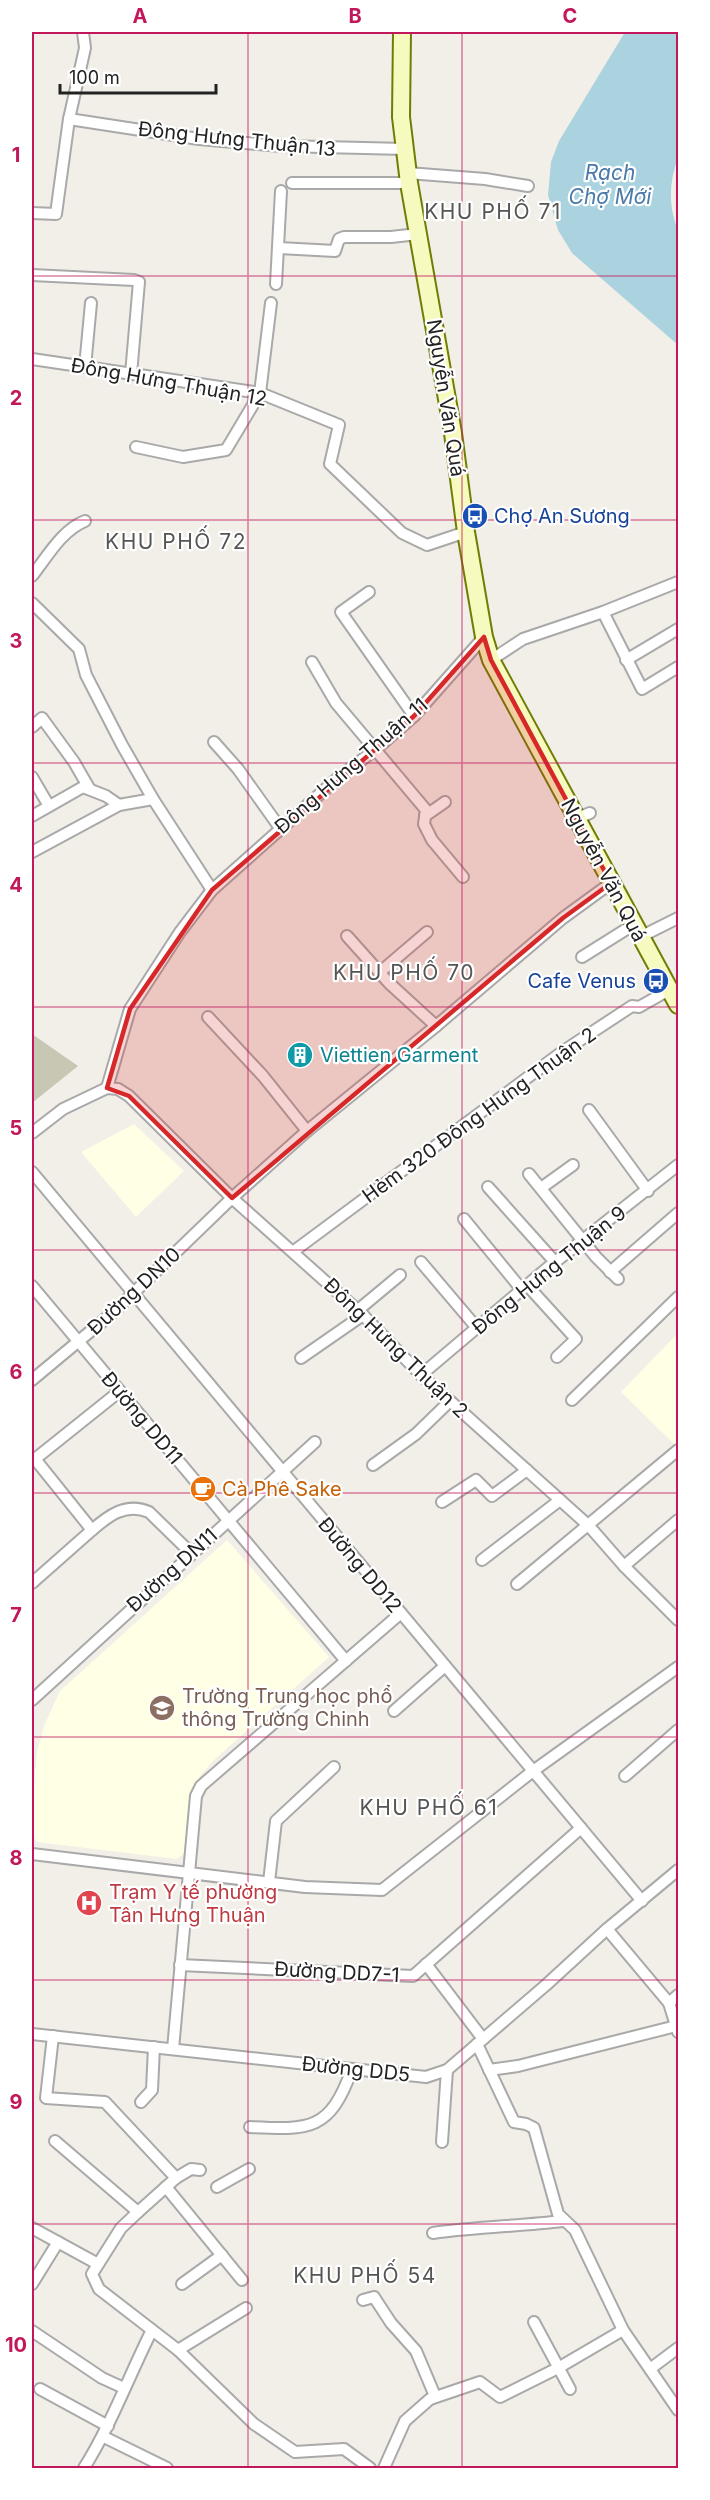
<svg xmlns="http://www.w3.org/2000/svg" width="710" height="2500" viewBox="0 0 710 2500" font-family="Inter,sans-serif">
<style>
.education{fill:#ffffe5}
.construction{fill:#c7c7b4}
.water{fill:#aad3df}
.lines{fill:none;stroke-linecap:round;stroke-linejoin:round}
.street-casing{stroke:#a9a9a9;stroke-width:14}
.secondary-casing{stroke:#707d05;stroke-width:20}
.street{stroke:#fff;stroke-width:10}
.secondary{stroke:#f7fabf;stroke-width:16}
.marked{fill:#d62828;fill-opacity:0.2;stroke:#d62828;stroke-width:4.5;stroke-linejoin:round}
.grid{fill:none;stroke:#c2185b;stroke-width:1.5;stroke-opacity:0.55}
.labels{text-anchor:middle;stroke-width:4.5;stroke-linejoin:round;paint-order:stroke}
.street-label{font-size:20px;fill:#222;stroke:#fff}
.transit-label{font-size:20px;fill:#164399;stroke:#fff;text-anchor:start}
.culture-label{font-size:20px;fill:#0d838f;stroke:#fff;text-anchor:start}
.food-label{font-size:20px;fill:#c56008;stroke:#fff;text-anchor:start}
.education-label{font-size:20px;fill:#785e54;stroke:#fff;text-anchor:start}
.health-label{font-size:20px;fill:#be3a42;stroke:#fff;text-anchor:start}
.water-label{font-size:21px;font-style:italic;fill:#4a7aab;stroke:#fff}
.neighbourhood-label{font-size:21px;letter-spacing:1.5px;fill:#555;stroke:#fff}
.neatline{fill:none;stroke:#c2185b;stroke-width:2}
.grid-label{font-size:20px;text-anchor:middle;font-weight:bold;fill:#c2185b}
</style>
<rect width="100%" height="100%" fill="#f2efe9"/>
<g class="education">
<path d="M134 1124 184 1171 136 1217 81 1152Z"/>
<path d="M678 1333V1440L674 1444 621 1392Z"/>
<path d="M227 1540 329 1657 214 1760 200 1776 194 1788 187 1851 177 1859 37 1842 32 1835V1807L37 1752 44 1726 60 1691Z"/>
</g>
<path class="construction" d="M32 1034 78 1066 32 1103Z"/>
<path class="water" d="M625 32H678V158C669 182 668 206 678 230V345L572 253 558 230 548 195 551 162 559 141Z"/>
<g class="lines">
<g class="street-casing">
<g id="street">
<path d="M69 119 199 139 281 146 405 149"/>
<path d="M408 173 485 179 528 186"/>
<path d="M292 183H409"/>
<path d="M32 213 56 214 69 119 85 48 83 32"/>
<path d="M279 248 335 251 339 239 344 237H391L418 234"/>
<path d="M32 275 134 280 139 282 131 374"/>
<path d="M276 284 281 191"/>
<path d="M32 359 260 393 339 425 330 464 402 533 427 545 466 532"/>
<path d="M85 367 91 303"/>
<path d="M136 447 183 457 226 450 260 393 271 303"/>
<path d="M32 576C47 557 62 530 85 521"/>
<path d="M369 592 341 612 414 716"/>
<path d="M32 603 79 649 86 675 122 745 153 799 212 890"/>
<path d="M603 612 642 689 678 667"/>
<path d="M491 660 523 639 603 612 678 582"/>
<path d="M626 660 678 629"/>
<path d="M312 662 336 703 426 810 424 824 432 840 463 877"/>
<path d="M32 727 42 718 74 762 89 788"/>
<path d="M214 742 238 769 280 828"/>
<path d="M32 777 49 806"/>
<path d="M32 816 83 787 106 796 119 805"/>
<path d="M425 816 445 802"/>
<path d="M575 819 590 813"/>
<path d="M32 852 119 805 153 799"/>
<path d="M347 936 389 983 436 1026"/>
<path d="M640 937 678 918"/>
<path d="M582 957 633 925"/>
<path d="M379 973 427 932"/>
<path d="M208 1017 263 1076 307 1131"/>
<path d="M107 1088 118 1089 129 1096 232 1198 363 1315 421 1375 589 1526 624 1566 678 1620"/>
<path d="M107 1088 130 1009 180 932 212 890 339 777 375 750 414 716 484 637"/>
<path d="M589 1110 648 1191"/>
<path d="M32 1133 63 1109 107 1088"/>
<path d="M32 1172 642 1901"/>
<path d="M529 1174 596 1257 618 1279"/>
<path d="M488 1187 555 1262"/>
<path d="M541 1188 573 1165"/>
<path d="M464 1219 522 1290"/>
<path d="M294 1251 562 1052 632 1006 639 1007 669 990"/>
<path d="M421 1262 477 1328"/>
<path d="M610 1272 678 1213"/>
<path d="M527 1285 576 1339 557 1357"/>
<path d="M32 1286 346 1661"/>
<path d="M358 1310 400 1275"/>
<path d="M301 1358 363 1315"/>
<path d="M421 1375 545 1270 678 1165"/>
<path d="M32 1380 116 1310 232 1198 307 1131 436 1026 563 918 611 883"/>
<path d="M572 1400 678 1297"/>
<path d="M373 1465 416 1434 450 1401"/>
<path d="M442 1502 476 1480 492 1496 527 1470"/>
<path d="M92 1530C108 1516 126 1502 149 1512L191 1553"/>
<path d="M482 1560 560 1500"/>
<path d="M624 1566 678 1520"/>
<path d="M32 1583 92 1530 35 1459 120 1391"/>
<path d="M517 1584 678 1450"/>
<path d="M32 1700 315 1442"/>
<path d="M394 1711 445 1666"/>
<path d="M625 1776 678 1730"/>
<path d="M32 1854 305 1887 382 1890 533 1771 678 1667"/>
<path d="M269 1882 276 1821 334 1767"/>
<path d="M607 1929 669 2003 678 2032"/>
<path d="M426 1964 483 2039"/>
<path d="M180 1965 413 1976 581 1828"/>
<path d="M669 2003 678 1995"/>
<path d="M32 2034 426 2077 447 2070 546 1985 607 1929 678 1870"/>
<path d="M53 2036 46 2098 105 2102 176 2178"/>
<path d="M477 2044 514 2122 526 2124 534 2128 558 2214 575 2230 623 2330 678 2410"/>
<path d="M173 2049 196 1796 201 1786 401 1613"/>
<path d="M489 2070 518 2066 676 2026"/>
<path d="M141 2102 152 2090 154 2047"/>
<path d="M250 2127C310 2130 330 2131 352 2069"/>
<path d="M55 2141 138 2212"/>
<path d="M442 2142 447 2070"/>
<path d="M200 2170 191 2169 176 2178 138 2212 121 2228 92 2274 99 2289 178 2350 254 2424 295 2452 344 2449 370 2468"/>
<path d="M166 2187 242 2280"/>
<path d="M217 2187 249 2169"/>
<path d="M32 2228 98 2264"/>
<path d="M433 2233C476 2227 520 2226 563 2221"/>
<path d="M32 2284 58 2242"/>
<path d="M182 2284 222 2255"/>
<path d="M363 2300 374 2297 391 2323 416 2351 435 2396"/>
<path d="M534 2322 570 2389"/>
<path d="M32 2331 102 2378 124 2388"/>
<path d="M178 2350 246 2308"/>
<path d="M650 2369 678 2348"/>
<path d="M40 2389 108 2426"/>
<path d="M104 2437 167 2468"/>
<path d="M84 2468C111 2425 129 2376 152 2330"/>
<path d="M384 2468 405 2421 430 2399 480 2382 500 2397 558 2368 623 2330"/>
</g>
</g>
<g class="secondary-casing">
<path id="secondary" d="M402 32 401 117 409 183 453 433 466 532 484 637 491 660 678 1005"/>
</g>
<use href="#street" class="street"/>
<use href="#secondary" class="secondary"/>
</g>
<path class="marked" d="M484 637 491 660 611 883 563 918 232 1198 129 1096 107 1088 130 1009 212 890 414 716Z"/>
<path class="grid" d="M248 32V2468M462 32V2468M32 276H678M32 520H678M32 763H678M32 1007H678M32 1250H678M32 1493H678M32 1737H678M32 1980H678M32 2224H678"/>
<defs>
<g id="bus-disc" transform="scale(1.35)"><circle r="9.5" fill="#1a4fb4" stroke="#fff"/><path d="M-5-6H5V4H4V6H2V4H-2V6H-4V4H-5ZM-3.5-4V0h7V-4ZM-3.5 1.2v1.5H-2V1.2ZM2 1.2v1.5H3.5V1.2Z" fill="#fff"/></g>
<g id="building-disc" transform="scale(1.35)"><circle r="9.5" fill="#0f9aa8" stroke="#fff"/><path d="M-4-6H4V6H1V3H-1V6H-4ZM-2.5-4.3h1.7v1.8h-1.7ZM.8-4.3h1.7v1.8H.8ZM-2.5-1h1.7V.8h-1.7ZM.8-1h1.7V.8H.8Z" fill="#fff"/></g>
<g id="cafe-disc" transform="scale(1.35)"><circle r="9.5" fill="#e8710a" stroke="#fff"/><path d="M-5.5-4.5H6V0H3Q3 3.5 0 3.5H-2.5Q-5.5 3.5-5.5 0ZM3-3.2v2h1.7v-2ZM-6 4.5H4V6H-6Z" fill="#fff"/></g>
<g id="school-disc" transform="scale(1.35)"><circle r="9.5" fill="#8d6e63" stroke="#fff"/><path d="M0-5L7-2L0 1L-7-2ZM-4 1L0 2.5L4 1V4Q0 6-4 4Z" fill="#fff"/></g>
<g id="hospital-disc" transform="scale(1.35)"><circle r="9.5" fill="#e0444e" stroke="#fff"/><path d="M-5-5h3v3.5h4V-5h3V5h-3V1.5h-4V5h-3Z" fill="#fff"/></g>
</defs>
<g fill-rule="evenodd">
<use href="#bus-disc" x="475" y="516"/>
<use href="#bus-disc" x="656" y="981"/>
<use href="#building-disc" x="300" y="1055"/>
<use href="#cafe-disc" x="203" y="1489"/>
<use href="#school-disc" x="162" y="1708"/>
<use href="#hospital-disc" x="89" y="1903"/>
</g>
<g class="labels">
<g class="street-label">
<text transform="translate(237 139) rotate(6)" y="7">Đông Hưng Thuận 13</text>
<text transform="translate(169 382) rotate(10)" y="7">Đông Hưng Thuận 12</text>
<text transform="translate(446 398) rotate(81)" y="7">Nguyễn Văn Quá</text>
<text transform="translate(351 766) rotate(-41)" y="7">Đông Hưng Thuận 11</text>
<text transform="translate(604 870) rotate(62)" y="7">Nguyễn Văn Quá</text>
<text transform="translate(479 1115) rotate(-36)" y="7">Hẻm 320 Đông Hưng Thuận 2</text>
<text transform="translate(549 1270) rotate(-39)" y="7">Đông Hưng Thuận 9</text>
<text transform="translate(134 1291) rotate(-43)" y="7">Đường DN10</text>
<text transform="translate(396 1348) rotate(44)" y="7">Đông Hưng Thuận 2</text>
<text transform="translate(142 1418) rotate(50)" y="7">Đường DD11</text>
<text transform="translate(360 1565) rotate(50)" y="7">Đường DD12</text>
<text transform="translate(172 1570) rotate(-42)" y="7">Đường DN11</text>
<text transform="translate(337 1972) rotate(3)" y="7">Đường DD7-1</text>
<text transform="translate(356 2069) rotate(6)" y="7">Đường DD5</text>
</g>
<g class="transit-label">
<text x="494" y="523">Chợ An Sương</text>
<text x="636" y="988" text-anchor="end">Cafe Venus</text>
</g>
<g class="culture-label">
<text x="320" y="1062">Viettien Garment</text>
</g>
<g class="food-label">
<text x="222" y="1496">Cà Phê Sake</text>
</g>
<g class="education-label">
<text x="182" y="1703">Trường Trung học phổ<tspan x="182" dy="23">thông Trường Chinh</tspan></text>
</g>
<g class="health-label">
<text x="109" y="1899">Trạm Y tế phường<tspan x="109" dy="23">Tân Hưng Thuận</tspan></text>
</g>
<g class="water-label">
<text x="610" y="180">Rạch<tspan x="610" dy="24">Chợ Mới</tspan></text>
</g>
<g class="neighbourhood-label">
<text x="493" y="219">KHU PHỐ 71</text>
<text x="176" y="549">KHU PHỐ 72</text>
<text x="404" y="980">KHU PHỐ 70</text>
<text x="429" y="1815">KHU PHỐ 61</text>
<text x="365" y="2283">KHU PHỐ 54</text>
</g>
</g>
<rect width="710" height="2500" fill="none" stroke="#ffffff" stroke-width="66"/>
<path d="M60 84v9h156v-9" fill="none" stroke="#222222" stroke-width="3"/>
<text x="69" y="84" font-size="18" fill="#222222" stroke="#ffffff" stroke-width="4.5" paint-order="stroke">100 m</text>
<rect x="33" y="33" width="644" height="2434" class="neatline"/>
<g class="grid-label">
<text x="140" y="23">A</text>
<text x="355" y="23">B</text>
<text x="570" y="23">C</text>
<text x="16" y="162">1</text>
<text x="16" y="405">2</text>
<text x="16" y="648">3</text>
<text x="16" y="892">4</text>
<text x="16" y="1135">5</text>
<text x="16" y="1379">6</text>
<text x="16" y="1622">7</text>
<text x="16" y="1865">8</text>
<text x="16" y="2109">9</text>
<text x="16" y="2352">10</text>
</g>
</svg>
